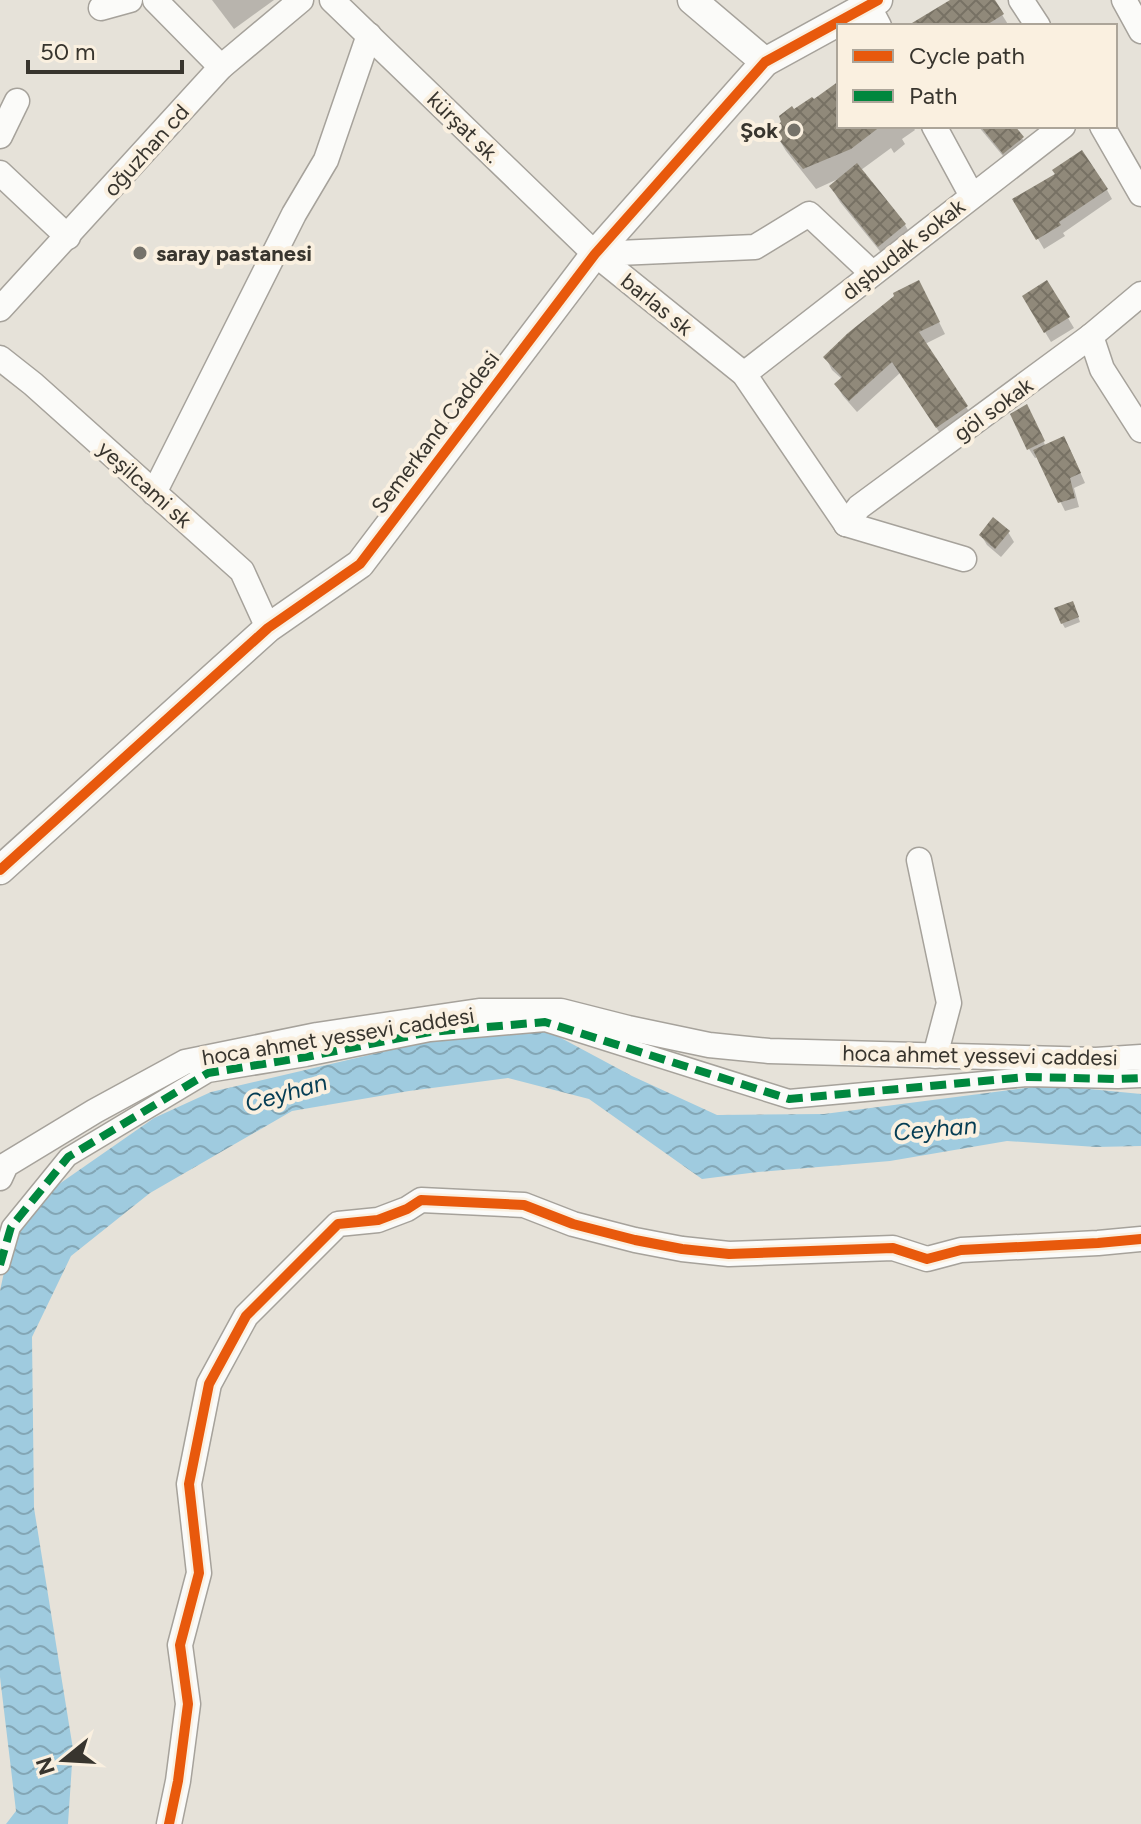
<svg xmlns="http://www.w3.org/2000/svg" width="1141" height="1824" viewBox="0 0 1141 1824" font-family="Figtree,sans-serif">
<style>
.water{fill:url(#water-waves)}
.shadow{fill:#0003}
.building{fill:url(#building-cross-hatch)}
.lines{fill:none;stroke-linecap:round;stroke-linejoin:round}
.pedestrian-casing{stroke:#a6a29b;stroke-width:21}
.minor-casing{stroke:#a6a29b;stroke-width:27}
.tertiary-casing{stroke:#a6a29b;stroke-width:31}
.pedestrian{stroke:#fbfbf9;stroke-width:18}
.minor{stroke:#fbfbf9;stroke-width:24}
.tertiary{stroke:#fbfbf9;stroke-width:28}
.quiet{stroke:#00873e;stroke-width:8;stroke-dasharray:16 8;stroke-linecap:butt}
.cycleway-casing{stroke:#faf0e0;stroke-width:15}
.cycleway{stroke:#e8590c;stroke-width:10}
.poi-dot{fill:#75726a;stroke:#faf0e0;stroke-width:3}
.labels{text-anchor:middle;stroke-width:8;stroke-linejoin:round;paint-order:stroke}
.street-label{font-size:22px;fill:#38352e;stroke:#faf0e0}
.poi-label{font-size:22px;font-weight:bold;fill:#38352e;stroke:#faf0e0;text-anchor:end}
.water-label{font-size:24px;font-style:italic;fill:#053d54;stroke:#faf0e0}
</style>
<defs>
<pattern id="water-waves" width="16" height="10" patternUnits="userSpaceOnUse" patternTransform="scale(2)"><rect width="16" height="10" fill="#9fcbdf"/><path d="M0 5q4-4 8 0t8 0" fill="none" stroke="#83a6b5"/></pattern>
<pattern id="building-cross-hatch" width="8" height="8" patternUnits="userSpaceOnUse" patternTransform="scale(2)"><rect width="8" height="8" fill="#90897a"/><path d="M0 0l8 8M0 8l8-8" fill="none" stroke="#777164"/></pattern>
</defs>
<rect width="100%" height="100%" fill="#e6e2d9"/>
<path class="water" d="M548 1031 632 1076 717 1115 824 1114 1048 1085 1141 1094V1146L1096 1147 1007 1141 890 1161 758 1172 702 1179 589 1099 508 1078 409 1091 292 1111 150 1193 71 1256 32 1337 34 1508 73 1749 68 1824H6L16 1811 0 1677V1291L8 1253 39 1198 154 1118 211 1092 446 1037Z"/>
<g class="shadow">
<path d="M212 0H274L234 29Z"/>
<path d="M952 0H993L1009 26H911Z"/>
<path d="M839 83V126H912L915 130 902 139 905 144 894 153 891 148 861 170 905 225 914 240 888 261 840 202 831 187 838 179 816 189 786 151 774 131 794 112 814 102Z"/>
<path d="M978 126H1012L1022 138 1031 154 1013 168Z"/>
<path d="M1107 190 1112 199 1063 233 1065 236 1044 249 1015 200Z"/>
<path d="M1047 283 1074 328 1051 342 1024 297Z"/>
<path d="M925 294 945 334 925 344 974 419 944 439 900 373 857 412 843 396 836 385 842 379 832 370 826 358Z"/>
<path d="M1032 416 1046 447H1069L1085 483 1074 488 1079 507 1065 511 1038 457 1035 458 1029 449Z"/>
<path d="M1008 532 1014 542 1001 557 987 545 981 535Z"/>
<path d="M1075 608 1080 622 1065 628 1062 623Z"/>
</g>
<g class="building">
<path d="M950 0H995L1004 14 985 26H907Z"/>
<path d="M839 81V126H881L851 149 803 169 771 130 781 122 779 116 792 106 794 109 812 97 814 99Z"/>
<path d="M980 126H1015L1024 137 1003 154Z"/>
<path d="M1082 150 1108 189 1059 222 1061 225 1036 240 1012 199 1055 174 1052 170Z"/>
<path d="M857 163 906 224 878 247 829 186Z"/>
<path d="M919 280 940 322 919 332 968 406 936 428 892 362 849 401 834 384 842 377 823 357 848 333 894 296 893 293Z"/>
<path d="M1047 280 1070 317 1044 333 1022 296Z"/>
<path d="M1027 404 1045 441 1027 450 1010 414Z"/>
<path d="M1064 436 1081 473 1070 478 1075 498 1058 503 1033 450Z"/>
<path d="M993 517 1010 531 995 549 979 535Z"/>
<path d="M1073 601 1079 617 1061 624 1054 608Z"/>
</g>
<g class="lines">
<g class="pedestrian-casing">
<path id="pedestrian" d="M0 1265 11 1227 68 1157 208 1073 306 1057 430 1032 545 1022 789 1099 1027 1077 1118 1079 1141 1078"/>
</g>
<g class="minor-casing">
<g id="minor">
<path d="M155 0 221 67"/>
<path d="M332 0 595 254"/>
<path d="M1021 0 1038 26"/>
<path d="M1124 0 1141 31"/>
<path d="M868 5 879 26"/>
<path d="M101 8 130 0"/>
<path d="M934 126 972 196"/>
<path d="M1102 126 1141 194"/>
<path d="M0 136 17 101"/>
<path d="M0 173 68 237"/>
<path d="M0 309 221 67 301 0"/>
<path d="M1091 336 1102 369 1141 430"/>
<path d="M0 358 33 384 242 571 268 628"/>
<path d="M744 374 1063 126"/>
<path d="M154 493 294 214 326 160 369 35"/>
<path d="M846 524 744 374 595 254 755 247 809 214 872 273"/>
<path d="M846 524 859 507 1091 336 1141 294"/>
<path d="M846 524 964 559"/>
<path d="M919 860 949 1003 935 1056"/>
<path d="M0 1178 6 1165 95 1111 185 1062 317 1035 479 1011H561L628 1028 709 1045 769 1051 1096 1060 1141 1057"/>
<path d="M169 1824 178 1781 188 1704 180 1645 199 1573 189 1484 209 1384 246 1316 338 1224 378 1220 407 1209 421 1200 524 1205 573 1224 635 1240 682 1249 729 1254 893 1248 927 1259 961 1250 1098 1243 1141 1239"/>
</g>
</g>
<g class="tertiary-casing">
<g id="tertiary">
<path d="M692 0 765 62"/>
<path d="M0 870 268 628 360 564 595 254 765 62 878 0"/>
</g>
</g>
<use href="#pedestrian" class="pedestrian"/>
<use href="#minor" class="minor"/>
<use href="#tertiary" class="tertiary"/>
<path class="quiet" d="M0 1265 11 1227 68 1157 208 1073 306 1057 430 1032 545 1022 789 1099 1027 1077 1118 1079 1141 1078"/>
<g class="cycleway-casing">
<g id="cycleway">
<path d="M0 870 268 628 360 564 595 254 765 62 878 0"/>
<path d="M169 1824 178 1781 188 1704 180 1645 199 1573 189 1484 209 1384 246 1316 338 1224 378 1220 407 1209 421 1200 524 1205 573 1224 635 1240 682 1249 729 1254 893 1248 927 1259 961 1250 1098 1243 1141 1239"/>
</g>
</g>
<use href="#cycleway" class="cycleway"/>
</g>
<g class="poi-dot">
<circle cx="794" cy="130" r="8"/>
<circle cx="140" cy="253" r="8"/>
</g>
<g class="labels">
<g class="street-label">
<text transform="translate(464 127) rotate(44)" y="8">kürşat sk.</text>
<text transform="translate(146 150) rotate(-48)" y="8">oğuzhan cd</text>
<text transform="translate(903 249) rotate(-38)" y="8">dışbudak sokak</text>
<text transform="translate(657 304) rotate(39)" y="8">barlas sk</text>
<text transform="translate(993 409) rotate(-36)" y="8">göl sokak</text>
<text transform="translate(435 432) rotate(-53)" y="8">Semerkand Caddesi</text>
<text transform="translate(145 484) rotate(42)" y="8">yeşilcami sk</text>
<text transform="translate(338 1036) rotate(-9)" y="8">hoca ahmet yessevi caddesi</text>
<text transform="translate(980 1055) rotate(1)" y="8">hoca ahmet yessevi caddesi</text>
</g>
<g class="poi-label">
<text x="778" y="138">Şok</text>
<text x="156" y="261" text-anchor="start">saray pastanesi</text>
</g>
<g class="water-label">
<text transform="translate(286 1093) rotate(-16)" y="8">Ceyhan</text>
<text transform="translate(935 1129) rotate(-5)" y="8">Ceyhan</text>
</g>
</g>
<rect x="837" y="24" width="280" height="104" fill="#faf0e0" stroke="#aca599" stroke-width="2"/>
<rect x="853" y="50" width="40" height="12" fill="#e8590c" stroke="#aca599" stroke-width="2"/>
<text x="909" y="64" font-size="24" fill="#38352e">Cycle path</text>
<rect x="853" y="90" width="40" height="12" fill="#00873e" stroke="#aca599" stroke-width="2"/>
<text x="909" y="104" font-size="24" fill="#38352e">Path</text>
<g transform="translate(64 1760) rotate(252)" stroke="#faf0e0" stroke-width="6" paint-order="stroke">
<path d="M0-6L14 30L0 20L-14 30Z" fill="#38352e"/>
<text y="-12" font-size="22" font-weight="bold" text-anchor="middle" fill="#38352e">N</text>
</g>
<path d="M28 60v12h154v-12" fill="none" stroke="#38352e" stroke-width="4"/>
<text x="40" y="60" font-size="24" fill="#38352e" stroke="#faf0e0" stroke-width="6" paint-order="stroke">50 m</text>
</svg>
